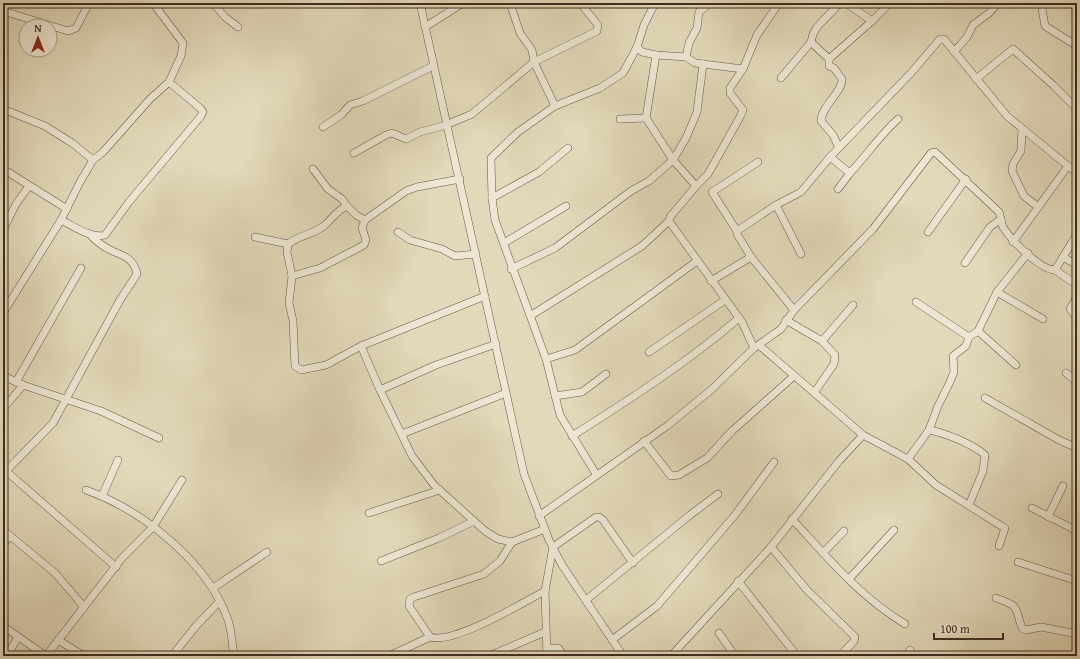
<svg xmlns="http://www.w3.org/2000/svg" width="1080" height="659" viewBox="0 0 1080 659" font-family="'Gentium Book Plus',serif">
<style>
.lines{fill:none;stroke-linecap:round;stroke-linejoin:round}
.minor-casing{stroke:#665746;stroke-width:8}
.minor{stroke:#ece6d2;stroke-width:7}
</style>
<rect width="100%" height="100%" fill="#e2d9ba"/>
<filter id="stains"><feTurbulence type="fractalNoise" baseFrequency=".005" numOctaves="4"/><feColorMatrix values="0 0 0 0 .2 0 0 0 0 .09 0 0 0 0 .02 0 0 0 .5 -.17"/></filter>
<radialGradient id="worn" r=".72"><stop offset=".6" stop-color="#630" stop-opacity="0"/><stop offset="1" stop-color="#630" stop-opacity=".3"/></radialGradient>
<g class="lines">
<g class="minor-casing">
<g id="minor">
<path d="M213 3 225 17 238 27"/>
<path d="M420 3 524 474 549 540 562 565 623 656"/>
<path d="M510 3 520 33 532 50 534 62 555 106"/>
<path d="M846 3 872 21"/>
<path d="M1041 3 1045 26 1077 46"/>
<path d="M3 11 68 31 76 28 89 3"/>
<path d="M425 27 463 3"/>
<path d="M811 42 829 59V66L834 68 842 79C843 92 821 106 821 121L833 135 839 148"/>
<path d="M637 47 642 52 656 55 686 57 695 63 743 69 757 35 779 3"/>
<path d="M954 52 967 37 973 25 989 13 998 3"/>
<path d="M656 55 646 118 673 160 696 186"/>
<path d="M686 57 689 43 697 28 699 12 710 3"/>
<path d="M829 59 872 21 890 3"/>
<path d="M781 78 811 42 813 34 817 27 840 3"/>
<path d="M976 79 1013 49 1053 85 1077 109"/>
<path d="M3 109 45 126 72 143 93 160"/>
<path d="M620 119 646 118"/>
<path d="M323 127 341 115 350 105 363 101 433 66"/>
<path d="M1022 129 1021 151 1013 164 1012 171 1024 196 1038 207"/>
<path d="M354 153 386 135 392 133 406 139 420 132 446 125 472 114 534 62 597 31 598 25 580 3"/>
<path d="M830 157 850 173C867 155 880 135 898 119"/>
<path d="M1068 166 1077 172"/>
<path d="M3 169 67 209"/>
<path d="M313 169 328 189 342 199 347 206"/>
<path d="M460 179 417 187 406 191 365 220 356 215 347 206C337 210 333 218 325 225 315 234 299 235 288 244L287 252 292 276 289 303 293 321 295 366 301 370 326 365 361 346 485 296"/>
<path d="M838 189 850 173"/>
<path d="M492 198 539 172 568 148"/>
<path d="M776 205 801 254"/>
<path d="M61 220C74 226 91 239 105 235L129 202 201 116 203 112 200 108 169 82"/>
<path d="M669 221 742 322 754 348"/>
<path d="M3 230 16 204 29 186"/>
<path d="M737 231 712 192 758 162"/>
<path d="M398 232 410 240 442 249 455 256 476 254"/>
<path d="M928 232 966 179"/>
<path d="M255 237 288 244"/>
<path d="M504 243 566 206"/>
<path d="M1063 257 1077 234"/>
<path d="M965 263 990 227 1001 219"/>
<path d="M511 269 555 248 631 191 649 181 673 160 686 138 697 112 703 64"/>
<path d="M1055 270 1077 285"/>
<path d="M292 276 320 268 364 245 366 240 362 228 365 220"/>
<path d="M711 281 751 257"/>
<path d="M997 292 1043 319"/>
<path d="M1077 297 1070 309 1077 318"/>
<path d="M916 302 969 337"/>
<path d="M794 310 751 257 737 234V231L776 205 801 192 830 157 911 73 940 39H944L1007 116 1068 166 1013 242"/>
<path d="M3 313 61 220 80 182 93 160 103 152 150 99 169 82 181 56 183 43 153 3"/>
<path d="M530 316 642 246 669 221 670 217 696 186 708 174 740 117 743 110 730 93V88L743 69"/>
<path d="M786 320 822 341 835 355 834 364 814 393"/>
<path d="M978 331 1016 365"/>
<path d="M822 341 853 305"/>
<path d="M361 346 380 390 412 456 434 485 485 531 498 539 512 542 545 529"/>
<path d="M760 346 863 435 908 459 936 485 1003 527 1005 528 999 546"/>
<path d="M649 352 725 300"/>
<path d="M546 359 575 350 697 261"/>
<path d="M1066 373 1077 382"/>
<path d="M3 376 23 385 101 411 159 438"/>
<path d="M16 382 81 268"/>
<path d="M380 390 436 365 496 344"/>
<path d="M555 396 582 392 606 374"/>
<path d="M985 398 1059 440 1077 448"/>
<path d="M3 409 23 385"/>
<path d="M929 430C945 433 973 444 985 455L983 471 969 505"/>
<path d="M402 434 506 393"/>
<path d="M572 436C629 400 688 362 739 318"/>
<path d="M644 441 671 476 679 475 707 458 732 431 794 376"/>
<path d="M908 459 929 430 938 406 949 384 954 372 953 356 966 346 969 337 978 331 997 292 1028 253"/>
<path d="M6 471 116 567"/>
<path d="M3 474 53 423 120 300 137 274C133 253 116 256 102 245 97 242 93 238 90 234"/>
<path d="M596 474 560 415 546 359 495 220 492 198 491 158 518 132 555 106 600 88 623 73 637 47 644 25 655 3"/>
<path d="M86 490C142 510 208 562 228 620 232 632 232 644 234 656"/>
<path d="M102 496 118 460"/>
<path d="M1032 508 1077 531"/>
<path d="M369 513 440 490"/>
<path d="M539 516 667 426 711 390 754 348 781 329 794 310 873 229 931 153 935 152 999 212C1001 217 1001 223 1003 227 1011 240 1040 270 1055 270L1063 257 1077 265"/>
<path d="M1048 517 1063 486"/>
<path d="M792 519C828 558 859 596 905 624"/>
<path d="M3 530 55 573 84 607"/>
<path d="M512 542 500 561 484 574 414 597 410 599 409 606 430 637C453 645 522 603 545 591"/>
<path d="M3 544 10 536"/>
<path d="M771 547 807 590 855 637 854 641 840 656"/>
<path d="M823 553 844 531"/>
<path d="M381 561 439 538 474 521"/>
<path d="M1018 562 1077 581"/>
<path d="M849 579 894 530"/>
<path d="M738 581 797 656"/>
<path d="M213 588 267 552"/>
<path d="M996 598C1021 607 1014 606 1022 628L1026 630 1041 627 1077 634"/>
<path d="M586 600 690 515 718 494"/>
<path d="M3 626 46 656"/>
<path d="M719 633 735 656"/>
<path d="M58 640 84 656"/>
<path d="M612 640 657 606 735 515 774 462"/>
<path d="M547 648H558L564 656"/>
<path d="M7 656 18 637"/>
<path d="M46 656 122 558 153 527 182 480"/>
<path d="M172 656 196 626 219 602"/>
<path d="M389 656 430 637"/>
<path d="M489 656 545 632"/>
<path d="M547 656 545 591 553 547 596 517H599L603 520 633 563"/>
<path d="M671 656 771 547 839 461 863 435"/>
<path d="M906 656 910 650"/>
</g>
</g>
<use href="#minor" class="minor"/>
</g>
<rect width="1080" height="659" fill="none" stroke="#e2d9ba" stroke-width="16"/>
<rect x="4" y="4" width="1072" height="651" fill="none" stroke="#3d2c20" stroke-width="2"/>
<rect x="8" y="8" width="1064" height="643" fill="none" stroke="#3d2c20"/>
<g transform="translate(38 38)"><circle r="19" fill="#ece6d2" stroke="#a69c8b"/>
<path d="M0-3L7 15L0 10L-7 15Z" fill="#8f2418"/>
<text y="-6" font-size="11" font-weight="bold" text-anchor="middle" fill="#3d2c20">N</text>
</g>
<path d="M934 633v6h69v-6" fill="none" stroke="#3d2c20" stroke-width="2"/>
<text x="940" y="633" font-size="12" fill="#3d2c20" stroke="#ece6d2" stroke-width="3" paint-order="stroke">100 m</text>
<rect width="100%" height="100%" filter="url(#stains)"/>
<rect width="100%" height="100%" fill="url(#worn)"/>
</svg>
